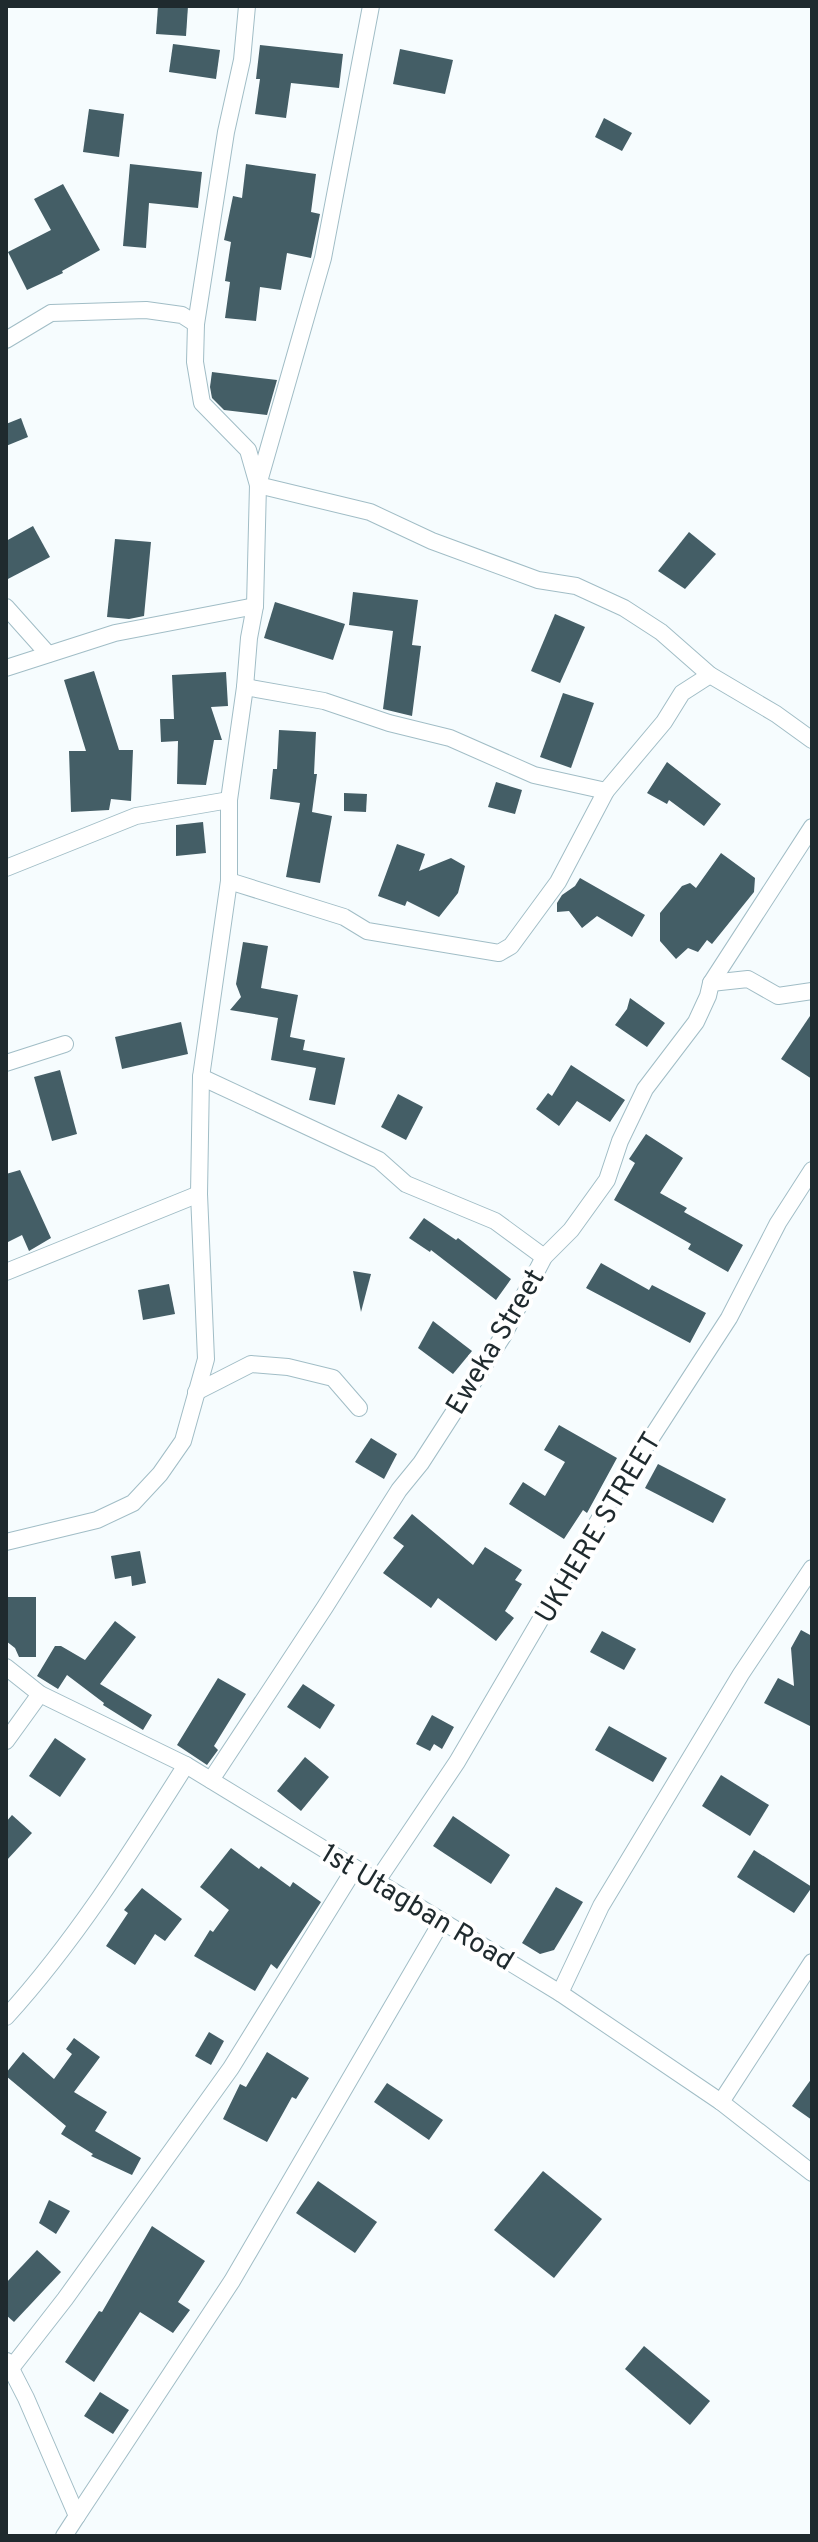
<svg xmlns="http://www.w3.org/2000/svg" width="818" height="2542" viewBox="0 0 818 2542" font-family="Overpass,sans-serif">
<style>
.building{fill:#445e66}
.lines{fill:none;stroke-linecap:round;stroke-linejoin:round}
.minor-casing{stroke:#a1bdc6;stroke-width:18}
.minor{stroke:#fff;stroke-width:16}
.labels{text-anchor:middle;stroke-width:8;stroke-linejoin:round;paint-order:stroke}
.street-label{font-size:28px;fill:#1f2a2e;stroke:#fff}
</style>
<rect width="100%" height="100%" fill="#f6fcfe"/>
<g class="building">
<path d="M158 6H188L186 36 156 34Z"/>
<path d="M173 44 220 50 216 79 169 72Z"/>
<path d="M260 45 343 54 339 88 291 83 286 118 255 114 260 79H256Z"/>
<path d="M400 49 453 60 445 94 393 84Z"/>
<path d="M89 109 124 114 119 157 83 152Z"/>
<path d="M604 118 632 133 622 151 595 137Z"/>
<path d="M130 164 202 172 198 208 149 203 146 248 123 246Z"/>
<path d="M246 164 316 174 311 212 320 214 311 258 287 253 281 290 260 287 256 321 225 318 230 282 225 281 231 242 224 240 233 196 242 198Z"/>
<path d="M63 184 100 250 62 271 63 273 27 290 8 252 51 230 34 199Z"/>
<path d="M212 372 277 380 267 415 224 410 212 398 210 387Z"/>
<path d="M21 418 28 437 6 446V424Z"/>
<path d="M33 526 50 557 6 580V541Z"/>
<path d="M689 532 716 554 685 589 658 571Z"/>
<path d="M115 539 151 542 144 616 129 619 107 617Z"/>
<path d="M353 592 418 600 412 645 421 646 412 716 383 709 393 631 349 625Z"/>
<path d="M275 602 345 624 333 660 264 638Z"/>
<path d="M555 614 585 627 560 683 531 671Z"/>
<path d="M94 671 119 750H133L131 801 111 799 109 810 71 812 69 751H86L64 680Z"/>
<path d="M226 672 228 706 211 707 222 740H214L206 785 177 784 178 741 161 742 160 719H174L172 675Z"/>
<path d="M563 693 594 703 571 768 540 757Z"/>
<path d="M279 730 316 732 314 774H317L312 812 332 816 320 883 286 877 300 803 270 799 273 769H277Z"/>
<path d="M667 762 721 804 704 826 669 800 667 804 647 793Z"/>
<path d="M496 782 522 790 515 814 488 807Z"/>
<path d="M344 793 367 794 366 812 344 811Z"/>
<path d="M203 822 206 853 176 856V825Z"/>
<path d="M397 844 425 854 419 871 451 858 465 866 458 893 439 917 407 901 405 906 378 896Z"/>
<path d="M721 853 755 878 754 892 712 944 707 940 698 952 688 948 676 959 660 941V913L682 886 690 883 696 888Z"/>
<path d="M580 878 645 915 632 937 597 916 582 928 569 911 557 912V903L562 895 575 886Z"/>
<path d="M243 942 268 946 261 988 298 995 290 1037 305 1040 303 1050 345 1058 335 1105 309 1100 316 1068 271 1060 278 1018 230 1010 241 997 236 984Z"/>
<path d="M630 998 665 1023 647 1047 615 1025 627 1009Z"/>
<path d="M812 1013V1079L781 1059Z"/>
<path d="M181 1022 188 1054 122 1069 115 1037Z"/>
<path d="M571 1065 625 1100 610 1122 577 1101 559 1126 536 1109 548 1093 552 1096Z"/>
<path d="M60 1070 77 1134 52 1141 34 1077Z"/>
<path d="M398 1094 423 1107 406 1140 381 1127Z"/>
<path d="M646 1134 683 1158 660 1193 687 1208 684 1212 743 1245 728 1272 688 1249 691 1244 614 1200 635 1163 629 1159Z"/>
<path d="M20 1170 51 1238 29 1251 22 1235 6 1243V1174Z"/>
<path d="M424 1218 456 1240 458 1238 511 1279 496 1300 431 1250 430 1252 409 1238Z"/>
<path d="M601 1263 649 1290 652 1285 706 1313 690 1343 586 1288Z"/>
<path d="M353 1271 371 1274 361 1312Z"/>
<path d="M169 1284 175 1314 143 1320 138 1290Z"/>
<path d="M433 1321 472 1351 453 1374 418 1348Z"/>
<path d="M559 1425 617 1458 587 1513 583 1510 564 1539 509 1504 523 1482 545 1496 565 1462 544 1450Z"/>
<path d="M371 1438 397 1454 384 1479 355 1462Z"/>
<path d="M658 1464 726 1499 713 1523 645 1488Z"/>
<path d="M412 1514 473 1565 485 1547 522 1570 515 1580 522 1584 505 1611 514 1618 496 1641 438 1598 431 1608 383 1573 404 1546 393 1538Z"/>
<path d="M140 1551 146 1583 132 1586 131 1576 115 1579 111 1556Z"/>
<path d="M6 1597H36V1657H19L15 1648 6 1641Z"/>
<path d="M115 1621 136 1637 100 1684 152 1715 143 1730 103 1705 104 1703 67 1675 58 1689 37 1676 55 1646H61L85 1660Z"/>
<path d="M801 1630 812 1636V1727L764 1703 778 1678 794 1686 791 1648Z"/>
<path d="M602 1631 636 1649 624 1670 590 1652Z"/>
<path d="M218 1678 246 1694 214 1746 218 1750 207 1765 177 1745Z"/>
<path d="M303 1684 335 1705 320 1729 287 1707Z"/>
<path d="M432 1715 454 1727 442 1749 434 1744 430 1751 416 1744Z"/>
<path d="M609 1726 667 1758 653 1782 595 1750Z"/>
<path d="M55 1738 86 1759 60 1797 29 1776Z"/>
<path d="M305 1757 329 1777 301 1811 277 1791Z"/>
<path d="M721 1775 769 1805 750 1836 702 1806Z"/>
<path d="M12 1815 32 1833 6 1861V1822Z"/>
<path d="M453 1816 510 1855 491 1884 433 1846Z"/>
<path d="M231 1848 259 1869 261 1866 290 1887 293 1882 321 1902 277 1969 271 1964 255 1991 194 1956 210 1930 213 1932 229 1910 200 1887Z"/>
<path d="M754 1850 812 1887 794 1913 737 1877Z"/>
<path d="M556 1887 583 1902 554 1950 540 1954 522 1943Z"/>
<path d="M142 1888 182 1919 165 1941 155 1934 135 1965 106 1946 128 1913 124 1910Z"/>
<path d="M209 2032 224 2041 211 2065 195 2056Z"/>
<path d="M74 2038 100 2057 74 2092 107 2112 95 2131 141 2158 132 2175 91 2156 93 2154 61 2134 66 2126 6 2076V2073L23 2052 54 2079 72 2054 66 2049Z"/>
<path d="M267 2052 309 2078 296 2099 292 2097 267 2142 223 2119 240 2084 246 2087Z"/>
<path d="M812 2078V2120L792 2106Z"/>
<path d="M387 2083 443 2120 429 2140 374 2102Z"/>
<path d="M543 2171 602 2219 554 2278 494 2230Z"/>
<path d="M318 2181 377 2222 355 2253 296 2213Z"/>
<path d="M49 2200 70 2211 56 2234 39 2223Z"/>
<path d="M152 2226 205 2261 178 2302 190 2310 173 2333 140 2312 94 2382 65 2362 99 2311 102 2312Z"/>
<path d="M37 2250 61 2272 14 2322 6 2315V2283Z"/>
<path d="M644 2346 710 2401 690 2425 625 2369Z"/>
<path d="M100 2392 129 2410 113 2434 84 2416Z"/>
</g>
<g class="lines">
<g class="minor-casing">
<g id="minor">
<path d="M247 6 242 60 226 132 196 324 195 362 202 403 248 450 258 485 370 512 432 541 538 580 576 586 624 608 661 632 710 675 776 714 812 740"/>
<path d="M6 340 51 313 146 310 182 315 196 324"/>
<path d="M6 607 48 654"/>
<path d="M6 668 115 633 255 606"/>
<path d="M245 687 324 701 389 723 450 738 534 775 606 791"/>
<path d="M6 868 136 816 229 800"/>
<path d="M229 881 344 917 367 931 499 953 511 946 558 882 606 791 664 722 682 693 710 675"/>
<path d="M711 983 748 979 778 996 812 991"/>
<path d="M6 1063 65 1044"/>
<path d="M201 1077 379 1160 406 1184 495 1221 544 1257"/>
<path d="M6 1272 199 1194"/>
<path d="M196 1392 251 1364 288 1367 333 1378 359 1408"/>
<path d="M6 1542 97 1520 133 1503 160 1474 183 1441 206 1359 199 1194 201 1077 229 881V800L245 687 249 638 255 606 258 485 323 258 371 6"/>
<path d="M6 1667 40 1694 186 1765 560 1993 721 2102 812 2173"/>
<path d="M6 1741 40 1694"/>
<path d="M211 1780 325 1607 399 1490 421 1463 503 1336 544 1257 571 1230 607 1180 620 1141 645 1089 696 1022 708 996 711 983 812 827"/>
<path d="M377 1881 457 1762 607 1506 729 1318 778 1223 812 1170"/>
<path d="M560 1993 601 1906 741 1674 812 1568"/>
<path d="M6 2017C76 1940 131 1852 186 1765"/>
<path d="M721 2102 812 1962"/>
<path d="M7 2361 26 2398 77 2516 64 2536"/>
<path d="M12 2367 65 2299 231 2068 355 1868"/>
<path d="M77 2516 232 2281 442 1921"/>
</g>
</g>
<use href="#minor" class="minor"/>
</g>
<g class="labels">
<g class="street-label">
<text transform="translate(494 1341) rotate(-59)" y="10">Eweka Street</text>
<text transform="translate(597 1527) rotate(-59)" y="10">UKHERE STREET</text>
<text transform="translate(418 1906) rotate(31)" y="10">1st Utagban Road</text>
</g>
</g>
<rect width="818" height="2542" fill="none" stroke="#1f2a2e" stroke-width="16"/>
</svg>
